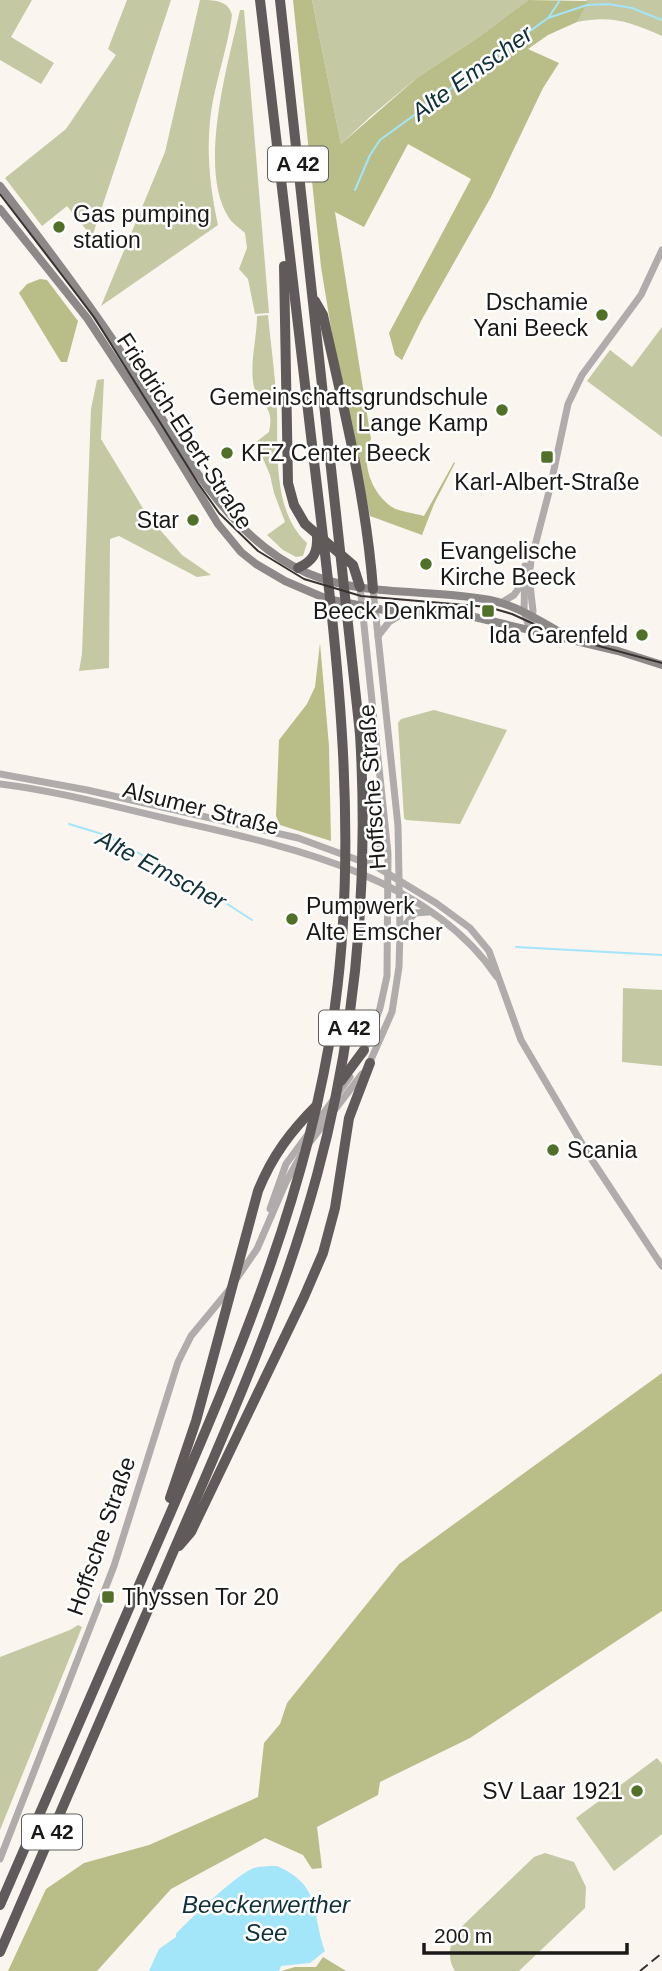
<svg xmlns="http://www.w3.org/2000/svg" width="662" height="1971" viewBox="0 0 662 1971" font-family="Arial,sans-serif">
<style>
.green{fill:#c4c8a3}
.forest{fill:#b9be88}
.water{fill:#a3e5f9}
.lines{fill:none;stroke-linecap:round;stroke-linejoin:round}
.stream{stroke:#a3e5f9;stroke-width:2}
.tertiary{stroke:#b0acac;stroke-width:7}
.secondary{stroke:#8e8989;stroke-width:8}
.motorway{stroke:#615a5a;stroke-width:10}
.tram{stroke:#363331;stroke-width:2}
.rail{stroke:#363331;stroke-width:2;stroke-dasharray:10 5;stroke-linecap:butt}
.poi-dot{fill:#527128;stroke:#fff;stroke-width:2.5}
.labels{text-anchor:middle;stroke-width:5;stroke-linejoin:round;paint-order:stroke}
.shield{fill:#fff;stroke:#5f5e5d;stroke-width:2}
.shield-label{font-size:21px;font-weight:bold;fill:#1b1917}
.poi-label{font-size:23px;fill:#1b1917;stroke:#fff;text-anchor:start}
.street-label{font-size:23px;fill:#1b1917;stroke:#fff}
.water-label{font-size:24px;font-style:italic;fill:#10313a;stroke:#fff}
</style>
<rect width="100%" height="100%" fill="#faf5ef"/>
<g class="green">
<path d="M0 0H32L11 37 54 63 41 84 0 60Z"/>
<path d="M127 0H171L92 237 67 206 42 226 5 178 66 129 116 55 108 49Z"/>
<path d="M200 0C214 0 228 0 232 15 228 44 219 71 213 100 205 142 209 184 218 225L101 306 165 152Z"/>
<path d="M312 0H528L476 39 418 77 371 116 341 144Z"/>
<path d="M587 0H662V36C630 22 612 15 577 22Z"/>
<path d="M240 10H244L269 313 255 314 248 279 239 269 247 248 245 233C240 228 233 224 229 218 197 169 228 64 240 10Z"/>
<path d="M268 315C271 347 276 380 277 413 278 453 273 512 307 543L303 556 296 557 283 550 267 535 285 522 274 493 270 475 256 442 269 432C270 427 271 420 270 416 268 405 257 397 254 387 249 363 257 340 257 316Z"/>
<path d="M662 327V437L587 381 610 350 632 367Z"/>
<path d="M104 379 101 439 147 515 182 555 211 575 197 577 119 536 110 539 109 668 79 671 82 654 91 409 97 380Z"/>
<path d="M434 710 507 730 460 824 406 820 404 818 398 723 401 719Z"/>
<path d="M623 988 662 990V1066L622 1062Z"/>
<path d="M78 1625 82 1627 0 1830V1657L70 1630Z"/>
<path d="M657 1758 662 1764V1834L614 1871 576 1818Z"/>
<path d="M545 1853 574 1862 586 1887 585 1908 519 1971H455C447 1960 450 1945 454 1934L534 1857Z"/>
</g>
<g class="forest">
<path d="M293 0H312L341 144 418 77 476 39 528 0 588 1 577 22 548 35 528 49 559 63 543 88 491 197 421 321 402 360 395 355 389 333 471 179 408 144 364 227 335 212 371 439C360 461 371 493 392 507 400 512 414 513 424 516L454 462 455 463 434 504 422 535 370 516 334 346 321 267Z"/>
<path d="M40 279 47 280 78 321 67 362H61L19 293 27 284Z"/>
<path d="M320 643 329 746 331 841 280 825 276 816 279 740 307 704 315 687Z"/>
<path d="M662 1373V1611L470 1738 380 1782 378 1795 317 1827 322 1868 312 1869 303 1855 265 1838 171 1889 97 1971H8L46 1889 84 1863 149 1845 258 1797 264 1743 280 1724 287 1703 399 1564Z"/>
<path d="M323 1957 346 1971H281L295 1967H316Z"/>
</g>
<path class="water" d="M277 1866C322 1886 311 1911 325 1951L310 1963 281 1966 279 1971H149L159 1949 176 1937V1934C189 1920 238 1873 254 1868 261 1866 270 1866 277 1866Z"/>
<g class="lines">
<g class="stream">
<path d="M549 17 560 0"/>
<path d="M355 190 370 155 380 140 548 18 587 5 608 4 632 8 662 20"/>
<path d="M69 824 102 834 119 842 215 896 252 920"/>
<path d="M516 947 662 955"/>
</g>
<g class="tertiary">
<path d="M525 566 524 612 530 630"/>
<path d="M360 587 388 853 387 976 380 1008 363 1054"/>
<path d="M501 603 514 595 523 582"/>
<path d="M530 630 533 611 529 576 531 561 550 488 568 404 582 375 641 295 662 250"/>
<path d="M378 636 389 622 405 612"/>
<path d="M0 774 87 790 298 838 377 867 436 903 470 928 489 951 521 1040 588 1154 662 1266"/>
<path d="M0 784C57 791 112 806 168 819 281 845 427 873 497 977"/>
<path d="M365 862 377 854 385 837"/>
<path d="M400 931 415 913 428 912"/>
<path d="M369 1064 392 1012 399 967 400 932 398 826 373 589"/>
<path d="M310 1142 362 1074"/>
<path d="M270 1209 286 1164 350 1077"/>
<path d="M237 1278 257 1249 286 1182 301 1155"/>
<path d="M0 1859 114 1566 178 1362 191 1336 229 1290"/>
</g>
<g class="secondary">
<path d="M0 186C41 240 82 293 119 349 170 426 218 534 307 573 365 598 430 588 490 600 520 606 545 625 571 638"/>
<path d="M0 209 87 318 157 424 218 524 241 552 256 564 285 581 327 599 384 610 470 616 618 651 662 665"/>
</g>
<g class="motorway">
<path d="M284 266 288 483 294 505 305 524 353 565 360 587"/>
<path d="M315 301 323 315C343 406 366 496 373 589"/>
<path d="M298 568C313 561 318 553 317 536"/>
<path d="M341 1081 364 1050"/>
<path d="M170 1498 196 1421 258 1191C272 1156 291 1131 317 1105"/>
<path d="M179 1546 191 1532 304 1297 323 1253 335 1208 349 1118 370 1063"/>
<path d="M0 1905C56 1774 114 1644 170 1514 241 1350 311 1184 335 1006 360 822 335 637 313 453 294 302 277 151 260 0"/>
<path d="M0 1952C55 1826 109 1699 164 1573 220 1443 280 1312 317 1175 356 1031 369 884 360 734L280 0"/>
</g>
<path class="tram" d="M0 194 94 317 198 483 219 513 258 551 304 579 361 596 488 607 512 614 558 635 662 663"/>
<path class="rail" d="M640 1971 662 1953"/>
</g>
<g class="poi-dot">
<circle cx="59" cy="227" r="7"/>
<circle cx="602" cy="315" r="7"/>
<circle cx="502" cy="410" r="7"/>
<circle cx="227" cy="453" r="7"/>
<rect x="540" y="450" width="14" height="14" rx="3.5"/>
<circle cx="193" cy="520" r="7"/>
<circle cx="426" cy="564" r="7"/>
<rect x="481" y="604" width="14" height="14" rx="3.5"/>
<circle cx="642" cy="635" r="7"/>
<circle cx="292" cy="919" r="7"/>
<circle cx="553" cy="1150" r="7"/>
<rect x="101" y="1590" width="14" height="14" rx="3.5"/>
<circle cx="637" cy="1791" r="7"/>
</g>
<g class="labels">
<g class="shield">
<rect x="268" y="146.5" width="60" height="35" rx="5"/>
<rect x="319" y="1010.5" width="60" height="35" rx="5"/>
<rect x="22" y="1814.5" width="60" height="35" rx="5"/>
</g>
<g class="shield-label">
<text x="298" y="171">A 42</text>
<text x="349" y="1035">A 42</text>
<text x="52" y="1839">A 42</text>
</g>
<g class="poi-label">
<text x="73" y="222">Gas pumping<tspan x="73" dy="26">station</tspan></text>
<text x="588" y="310" text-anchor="end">Dschamie<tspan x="588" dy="26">Yani Beeck</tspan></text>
<text x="488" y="405" text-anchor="end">Gemeinschaftsgrundschule<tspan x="488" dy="26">Lange Kamp</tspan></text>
<text x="241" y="461">KFZ Center Beeck</text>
<text x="547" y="490" text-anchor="middle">Karl-Albert-Straße</text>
<text x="179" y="528" text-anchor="end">Star</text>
<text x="440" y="559">Evangelische<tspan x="440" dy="26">Kirche Beeck</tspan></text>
<text x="474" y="619" text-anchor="end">Beeck Denkmal</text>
<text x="628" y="643" text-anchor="end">Ida Garenfeld</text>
<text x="306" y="914">Pumpwerk<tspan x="306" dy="26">Alte Emscher</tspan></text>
<text x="567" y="1158">Scania</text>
<text x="122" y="1605">Thyssen Tor 20</text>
<text x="623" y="1799" text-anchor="end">SV Laar 1921</text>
</g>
<g class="street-label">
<text transform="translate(185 431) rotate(57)" y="8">Friedrich-Ebert-Straße</text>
<text transform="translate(372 787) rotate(-94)" y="8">Hoffsche Straße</text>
<text transform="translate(201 808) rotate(14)" y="8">Alsumer Straße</text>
<text transform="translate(101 1536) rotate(-71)" y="8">Hoffsche Straße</text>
</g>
<g class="water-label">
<text transform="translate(472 73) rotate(-36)" y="8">Alte Emscher</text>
<text transform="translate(161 870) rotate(28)" y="8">Alte Emscher</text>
<text x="266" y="1913">Beeckerwerther<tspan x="266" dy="28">See</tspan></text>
</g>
</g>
<path d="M424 1943v10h203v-10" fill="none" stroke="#1b1917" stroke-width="3.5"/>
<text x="434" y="1943" font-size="21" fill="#1b1917" stroke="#ffffff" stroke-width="5" paint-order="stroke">200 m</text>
</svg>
